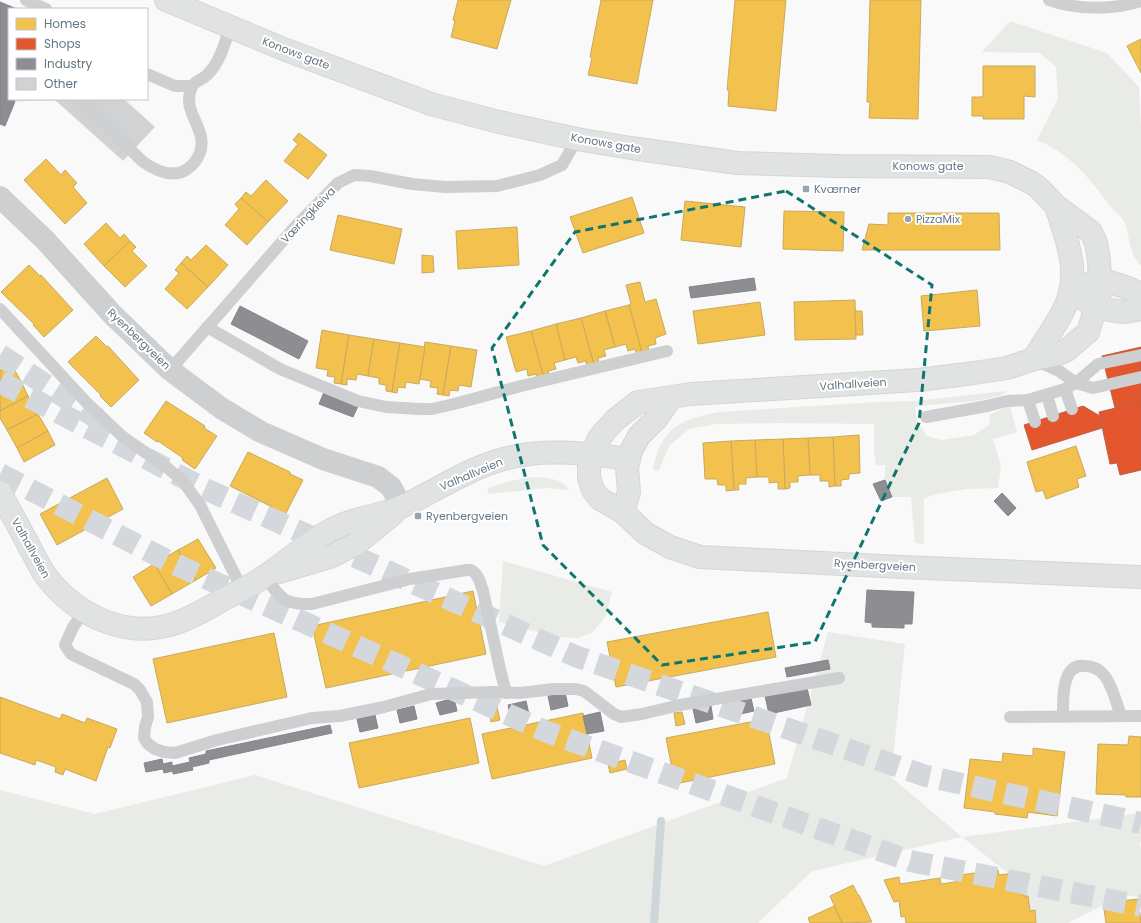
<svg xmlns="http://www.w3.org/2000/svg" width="1141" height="923" viewBox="0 0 1141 923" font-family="Poppins,sans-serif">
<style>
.green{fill:#e8ebe6}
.homes{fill:#f2c14e;stroke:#c8aa5e}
.shops{fill:#e4572e;stroke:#be6048}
.industry{fill:#8d8d92;stroke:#81868e}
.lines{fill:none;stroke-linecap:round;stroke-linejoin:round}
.stream{stroke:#ced6d9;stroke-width:8}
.building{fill:#d0d2d3;stroke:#e8e8e8}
.highway-tunnel{stroke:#d4d8dc;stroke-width:22;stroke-dasharray:22 11;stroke-linecap:butt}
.secondary-casing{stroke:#d5d6d7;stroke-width:24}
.lane{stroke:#cecfd0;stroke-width:12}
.street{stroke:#cecfd0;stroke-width:22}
.secondary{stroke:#e1e2e2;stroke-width:22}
.marked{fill:none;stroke:#0f766e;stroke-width:3;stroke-dasharray:8 5;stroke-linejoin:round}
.poi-dot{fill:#99a4ac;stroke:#fff;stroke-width:1.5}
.labels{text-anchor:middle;stroke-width:4;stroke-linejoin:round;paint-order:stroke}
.street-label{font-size:11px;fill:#657683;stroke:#fff}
.poi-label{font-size:11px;fill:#657683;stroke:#fff;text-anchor:start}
</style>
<rect width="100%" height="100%" fill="#f9f9f9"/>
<g class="green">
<path d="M1010 21 1107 53 1139 87 1141 128V266C1131 255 1130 244 1127 230 1126 227 1125 223 1124 221 1121 216 1115 212 1111 207 1090 179 1071 154 1037 140L1058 98 1056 67 1040 53 982 52Z"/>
<path d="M1005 391 1006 393C982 404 942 402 915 407L917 422 927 436 941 440 974 435 990 424 989 415 1010 406 1017 432 993 439 1001 466 998 488 966 489 932 495 924 499V544L915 543 911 497H892L885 480V465H876L874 451V424L781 423 716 424 689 429 669 446 659 470 655 471 653 467C656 459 658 448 663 441 675 420 699 416 720 412L876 402 915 401Z"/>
<path d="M531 477C544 477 562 478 569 490L547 488 489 494 487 489C502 482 516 480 531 477Z"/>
<path d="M503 561 612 592 606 616 593 632 578 638 558 637 499 622Z"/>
<path d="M828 632 905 644 891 777 962 837 1141 813V842L1139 843 1141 849V897L1124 895 1068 923H1037L1014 878 962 837 812 871 758 923H0V790L95 814 255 775 544 866 787 778Z"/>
</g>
<g class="homes">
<path d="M458 0H511L497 49 451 37 455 21 453 20Z"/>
<path d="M601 0H653L637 84 588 75 592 58 590 57Z"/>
<path d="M735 0H786L776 111 728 106 729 90H727Z"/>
<path d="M870 0H921L918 119 869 118 870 102H867Z"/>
<path d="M1141 39V73L1127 46Z"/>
<path d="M983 66H1035V97L1024 96V119H983V116H972V97H983Z"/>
<path d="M299 133 327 155 308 179 284 161 298 144 293 140Z"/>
<path d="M46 159 61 175 65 170 77 183 73 187 87 203 65 224 24 180Z"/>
<path d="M266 180 288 201 268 222 241 198 246 192 251 196Z"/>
<path d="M632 197 644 233 583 253 570 217Z"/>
<path d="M241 198 268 222 247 245 225 225 239 209 235 204Z"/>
<path d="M685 201 745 207 741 247 681 240Z"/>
<path d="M784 211 844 212 843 251 783 249Z"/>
<path d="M888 213H999L1000 250H862L869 224 888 225Z"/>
<path d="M338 215 402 229 394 264 330 250Z"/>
<path d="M106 223 120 238 124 234 130 241 104 266 84 244Z"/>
<path d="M517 227 519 265 458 269 456 231Z"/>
<path d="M130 241 136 247 132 251 147 266 125 287 104 266Z"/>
<path d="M206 245 228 265 208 287 181 263 187 256 191 260Z"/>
<path d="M422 255 433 256 434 272 422 273Z"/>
<path d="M181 263 208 287 187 309 165 289 179 273 175 270Z"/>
<path d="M29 265 40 276 41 275 73 310 44 337 33 325 34 324 1 292Z"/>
<path d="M640 282 645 302 656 299 666 334 655 338 656 344 648 346 649 351 642 353 629 305 631 304 626 285Z"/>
<path d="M977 290 980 326 924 331 921 296Z"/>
<path d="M855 300 856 339 795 340 794 302Z"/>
<path d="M760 302 765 335 698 344 693 311Z"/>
<path d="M629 305 642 353 637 354 635 349 628 351 626 344 615 347 605 311Z"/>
<path d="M605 311 615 347 604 350 606 356 598 358 599 364 594 365 581 318Z"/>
<path d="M855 311H862L863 335H856Z"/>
<path d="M581 318 594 365 587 367 586 361 578 363 576 357 565 360 556 324Z"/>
<path d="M556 324 565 360 554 363 556 369 548 371 550 376 544 378 531 331Z"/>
<path d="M322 330 349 335 341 384 334 383 335 377 327 376 328 370 316 368Z"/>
<path d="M531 331 544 378 537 379 536 374 528 376 527 369 516 372 506 337Z"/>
<path d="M349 335 374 339 368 376 357 374 356 380 347 379V385L341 384Z"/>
<path d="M96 336 107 347 108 346 139 380 111 407 100 396 101 395 68 362Z"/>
<path d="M374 339 400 343 392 392 386 391V385L379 384V378L368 376Z"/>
<path d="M425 342 451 346 443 395 437 394 438 388 430 387 431 381 420 379Z"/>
<path d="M400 343 425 347 419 384 406 382 405 388 398 387 397 393 392 392Z"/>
<path d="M451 346 477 350 471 387 459 385 458 391 450 390 449 396 443 395Z"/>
<path d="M11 364 21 381 0 393V370Z"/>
<path d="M21 381 28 396 0 411V393Z"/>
<path d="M28 396 38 414 7 430 0 418V411Z"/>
<path d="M166 401 205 426 204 428 217 436 195 469 182 460 183 458 158 441 157 442 144 433Z"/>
<path d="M38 414 48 431 17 448 7 430Z"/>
<path d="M48 431 55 445 24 462 17 448Z"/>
<path d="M859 435 860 473 849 474V479L841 480V486H835L833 437Z"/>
<path d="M833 437 835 486 829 487V481H820V475H810L808 438Z"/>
<path d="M808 438 810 475 798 476V482H790V488L785 489 783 439Z"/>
<path d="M783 439 785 489H778V482L769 483V477H757L755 440Z"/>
<path d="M755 440 757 477 746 478V484H738L739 490H734L731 441Z"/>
<path d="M731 441 734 490 726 491V485H718L717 479H705L703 443Z"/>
<path d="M1076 446 1086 476 1077 479 1079 487 1046 499 1043 490 1036 492 1027 462Z"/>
<path d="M248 452 290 472V474L303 480 285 515 271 508 272 507 230 486Z"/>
<path d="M107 478 123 509 57 545 40 514Z"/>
<path d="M198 539 216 568 196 580 178 550Z"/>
<path d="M178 550 196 580 172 594 154 564Z"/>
<path d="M154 564 172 594 151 606 133 577Z"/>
<path d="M473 591 486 654 326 688 312 626Z"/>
<path d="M768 612 776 657 616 687 607 642Z"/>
<path d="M274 633 287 697 167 723 153 659Z"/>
<path d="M0 697 60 719 62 714 85 723 87 718 117 729 110 748 108 747 96 781 65 769 63 775 55 772 56 767 36 760 35 765 0 753Z"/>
<path d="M497 707 500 720 491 722 489 708Z"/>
<path d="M682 712 685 724 676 726 674 713Z"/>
<path d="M583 713 592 758 492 779 482 734Z"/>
<path d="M470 718 479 763 359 788 349 743Z"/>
<path d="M766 719 775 764 675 784 666 738Z"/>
<path d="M1129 736 1141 737V797H1126V795L1096 794 1098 744 1128 745Z"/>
<path d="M1033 748 1065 752 1057 816 1028 812 1027 818 995 814V812L964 808 970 759 1002 762 1003 753 1033 756Z"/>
<path d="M625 760 627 769 610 773 608 764Z"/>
<path d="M998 870 999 875 1015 873 1016 881 1021 880 1024 896H1028L1030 911 1035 910 1036 923H906L905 916 901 917 899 901 894 902 884 880 899 877 900 884 940 878 941 884 961 881 960 875Z"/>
<path d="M853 885 858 895H859L872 922 842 923 830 896Z"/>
<path d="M1138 899 1141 923H1106L1104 909 1122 907 1121 901Z"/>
<path d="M834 906 842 923H810L808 918Z"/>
</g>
<g class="shops">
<path d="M1141 347V402L1115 408 1102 356Z"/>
<path d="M1141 402V470L1120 475 1117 463 1110 464 1099 412Z"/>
<path d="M1083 406 1100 416 1102 428 1032 450 1024 425Z"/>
</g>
<g class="industry">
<path d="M0 2 17 9H9V99H16L5 126 0 124Z"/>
<path d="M754 278 756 290 691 298 689 287Z"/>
<path d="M240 306 308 341 299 359 231 324Z"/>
<path d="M324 392 358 406 353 417 319 404Z"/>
<path d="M885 480 892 497 881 501 873 484Z"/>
<path d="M1002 493 1016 508 1008 516 994 501Z"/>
<path d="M867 590 914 592 912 624H904V628L872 627V623L865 622Z"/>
<path d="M828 660 830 669 787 677 785 668Z"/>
<path d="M807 688 811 705 769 714 765 696Z"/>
<path d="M565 692 568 706 551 710 548 696Z"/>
<path d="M454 698 457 711 440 715 436 703Z"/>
<path d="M751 698 754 711 736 715 733 701Z"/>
<path d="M526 701 529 714 511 718 508 705Z"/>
<path d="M414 706 417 719 400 723 397 710Z"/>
<path d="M711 706 713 719 696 723 693 709Z"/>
<path d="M600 712 604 731 587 734 583 716Z"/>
<path d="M375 715 378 728 360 732 357 719Z"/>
<path d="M330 725 332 733 209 760V763L192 767 193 770 173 774V771L164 773 163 769 146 772 144 763 162 759 163 764 172 762V766L190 762 189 758 206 754V751Z"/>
</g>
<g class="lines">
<path class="stream" d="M654 923 661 821"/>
</g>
<path class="building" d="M16 99H124L155 127 123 161 55 100 15 101Z"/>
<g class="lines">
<g class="highway-tunnel">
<path d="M0 355 98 419"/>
<path d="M0 382 203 488 575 656 926 776 1141 823"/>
<path d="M0 474 168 561 547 732 910 861 1141 906"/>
</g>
<g class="secondary-casing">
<g id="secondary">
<path d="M166 0 286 50 431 104 499 122 577 139 631 148 737 163 838 166 990 167 1010 172 1032 183 1040 189 1056 206 1091 232 1096 243 1099 260 1100 279 1099 297 1088 332 1067 350 1059 354 1034 359 1007 368 974 373 918 380 691 394 638 402 615 420 604 432 598 440 589 465V478L593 490 600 499 623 512 645 533 670 547 700 557 902 567 1141 577"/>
<path d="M1088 284 1100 279 1128 288 1141 294"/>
<path d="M1085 300 1096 308 1124 312 1141 309"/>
<path d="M1034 359C1042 344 1053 330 1061 315 1083 277 1068 243 1056 206"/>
<path d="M0 492 43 572C73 614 125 641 176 623 195 617 211 606 228 597 241 590 254 584 265 576 291 559 314 536 344 524 363 516 384 515 403 506 434 492 464 471 497 461 539 447 586 453 629 459"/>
<path d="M623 512 629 492 627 467 631 451 639 436 656 419 671 398"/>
<path d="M279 572 330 557 356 544 393 514"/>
</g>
</g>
<g class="lane">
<path d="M26 0 46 9"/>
<path d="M1049 0C1075 10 1115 10 1141 1"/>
<path d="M147 74 175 86H192"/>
<path d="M79 99 142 161C153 169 168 177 182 172 195 166 204 152 201 137 197 119 183 106 192 87 194 81 204 79 208 74 220 62 225 43 230 27"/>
<path d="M0 309 87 403 123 437 165 466 183 481 200 505 242 589"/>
<path d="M207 327 280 369 358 401 386 407 419 409H432L454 404 521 386 667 351"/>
<path d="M1037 361 1059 371 1076 383 1093 388 1141 377"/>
<path d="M170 370 294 228 338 183 354 175 370 176 412 184 445 187 497 186 540 175 562 165 577 139"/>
<path d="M1065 389 1072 409"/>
<path d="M1047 395 1053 416"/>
<path d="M1028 400 1035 422"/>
<path d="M926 417 987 406 1007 401 1028 400 1065 389 1076 383 1098 364 1141 355"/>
<path d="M265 576C280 598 284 605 312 604L410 579 467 570H471L475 573 479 579 483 591 500 669 506 693"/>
<path d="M84 612 73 627 65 645 71 654 134 684 140 690 147 702 148 717 145 727 144 738 148 744 155 749 164 752 175 753 217 740 312 718 340 716 384 707 431 694 493 692 520 693 554 689H576L584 691 614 714 621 717 642 714 680 705 839 678"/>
<path d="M1063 716C1063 700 1061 663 1085 666 1093 666 1099 669 1104 675 1113 686 1116 703 1121 715"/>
<path d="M1010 717 1141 716"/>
</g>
<path class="street" d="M0 197 45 240 112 314 170 370 221 408 261 432 323 459 378 477 391 487 402 507"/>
<use href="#secondary" class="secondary"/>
</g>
<path class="marked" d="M786 191 932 285 919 423 815 642 662 665 543 545 492 348 575 232Z"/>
<g class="poi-dot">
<rect x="802" y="185" width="8" height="8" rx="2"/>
<circle cx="908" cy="219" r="4"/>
<rect x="414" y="512" width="8" height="8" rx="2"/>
</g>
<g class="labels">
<g class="street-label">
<text transform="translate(296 53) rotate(21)" y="4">Konows gate</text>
<text transform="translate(606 143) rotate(10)" y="4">Konows gate</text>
<text x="928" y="170">Konows gate</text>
<text transform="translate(308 215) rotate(-46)" y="4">Væringkleiva</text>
<text transform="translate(139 339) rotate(44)" y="4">Ryenbergveien</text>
<text transform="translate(853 384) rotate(-4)" y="4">Valhallveien</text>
<text transform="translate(471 474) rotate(-23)" y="4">Valhallveien</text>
<text transform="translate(31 548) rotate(61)" y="4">Valhallveien</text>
<text transform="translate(875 565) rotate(3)" y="4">Ryenbergveien</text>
</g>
<g class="poi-label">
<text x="814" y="193">Kværner</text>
<text x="916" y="223">PizzaMix</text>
<text x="426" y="520">Ryenbergveien</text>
</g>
</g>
<rect x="8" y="8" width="140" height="92" fill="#ffffff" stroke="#c1c8cd"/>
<rect x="16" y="18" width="20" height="12" fill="#f2c14e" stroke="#c1c8cd"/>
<text x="44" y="28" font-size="12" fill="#657683">Homes</text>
<rect x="16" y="38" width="20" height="12" fill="#e4572e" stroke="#c1c8cd"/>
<text x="44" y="48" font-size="12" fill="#657683">Shops</text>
<rect x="16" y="58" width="20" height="12" fill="#8d8d92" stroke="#c1c8cd"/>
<text x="44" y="68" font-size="12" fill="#657683">Industry</text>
<rect x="16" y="78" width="20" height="12" fill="#d0d2d3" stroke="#c1c8cd"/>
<text x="44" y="88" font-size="12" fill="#657683">Other</text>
</svg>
